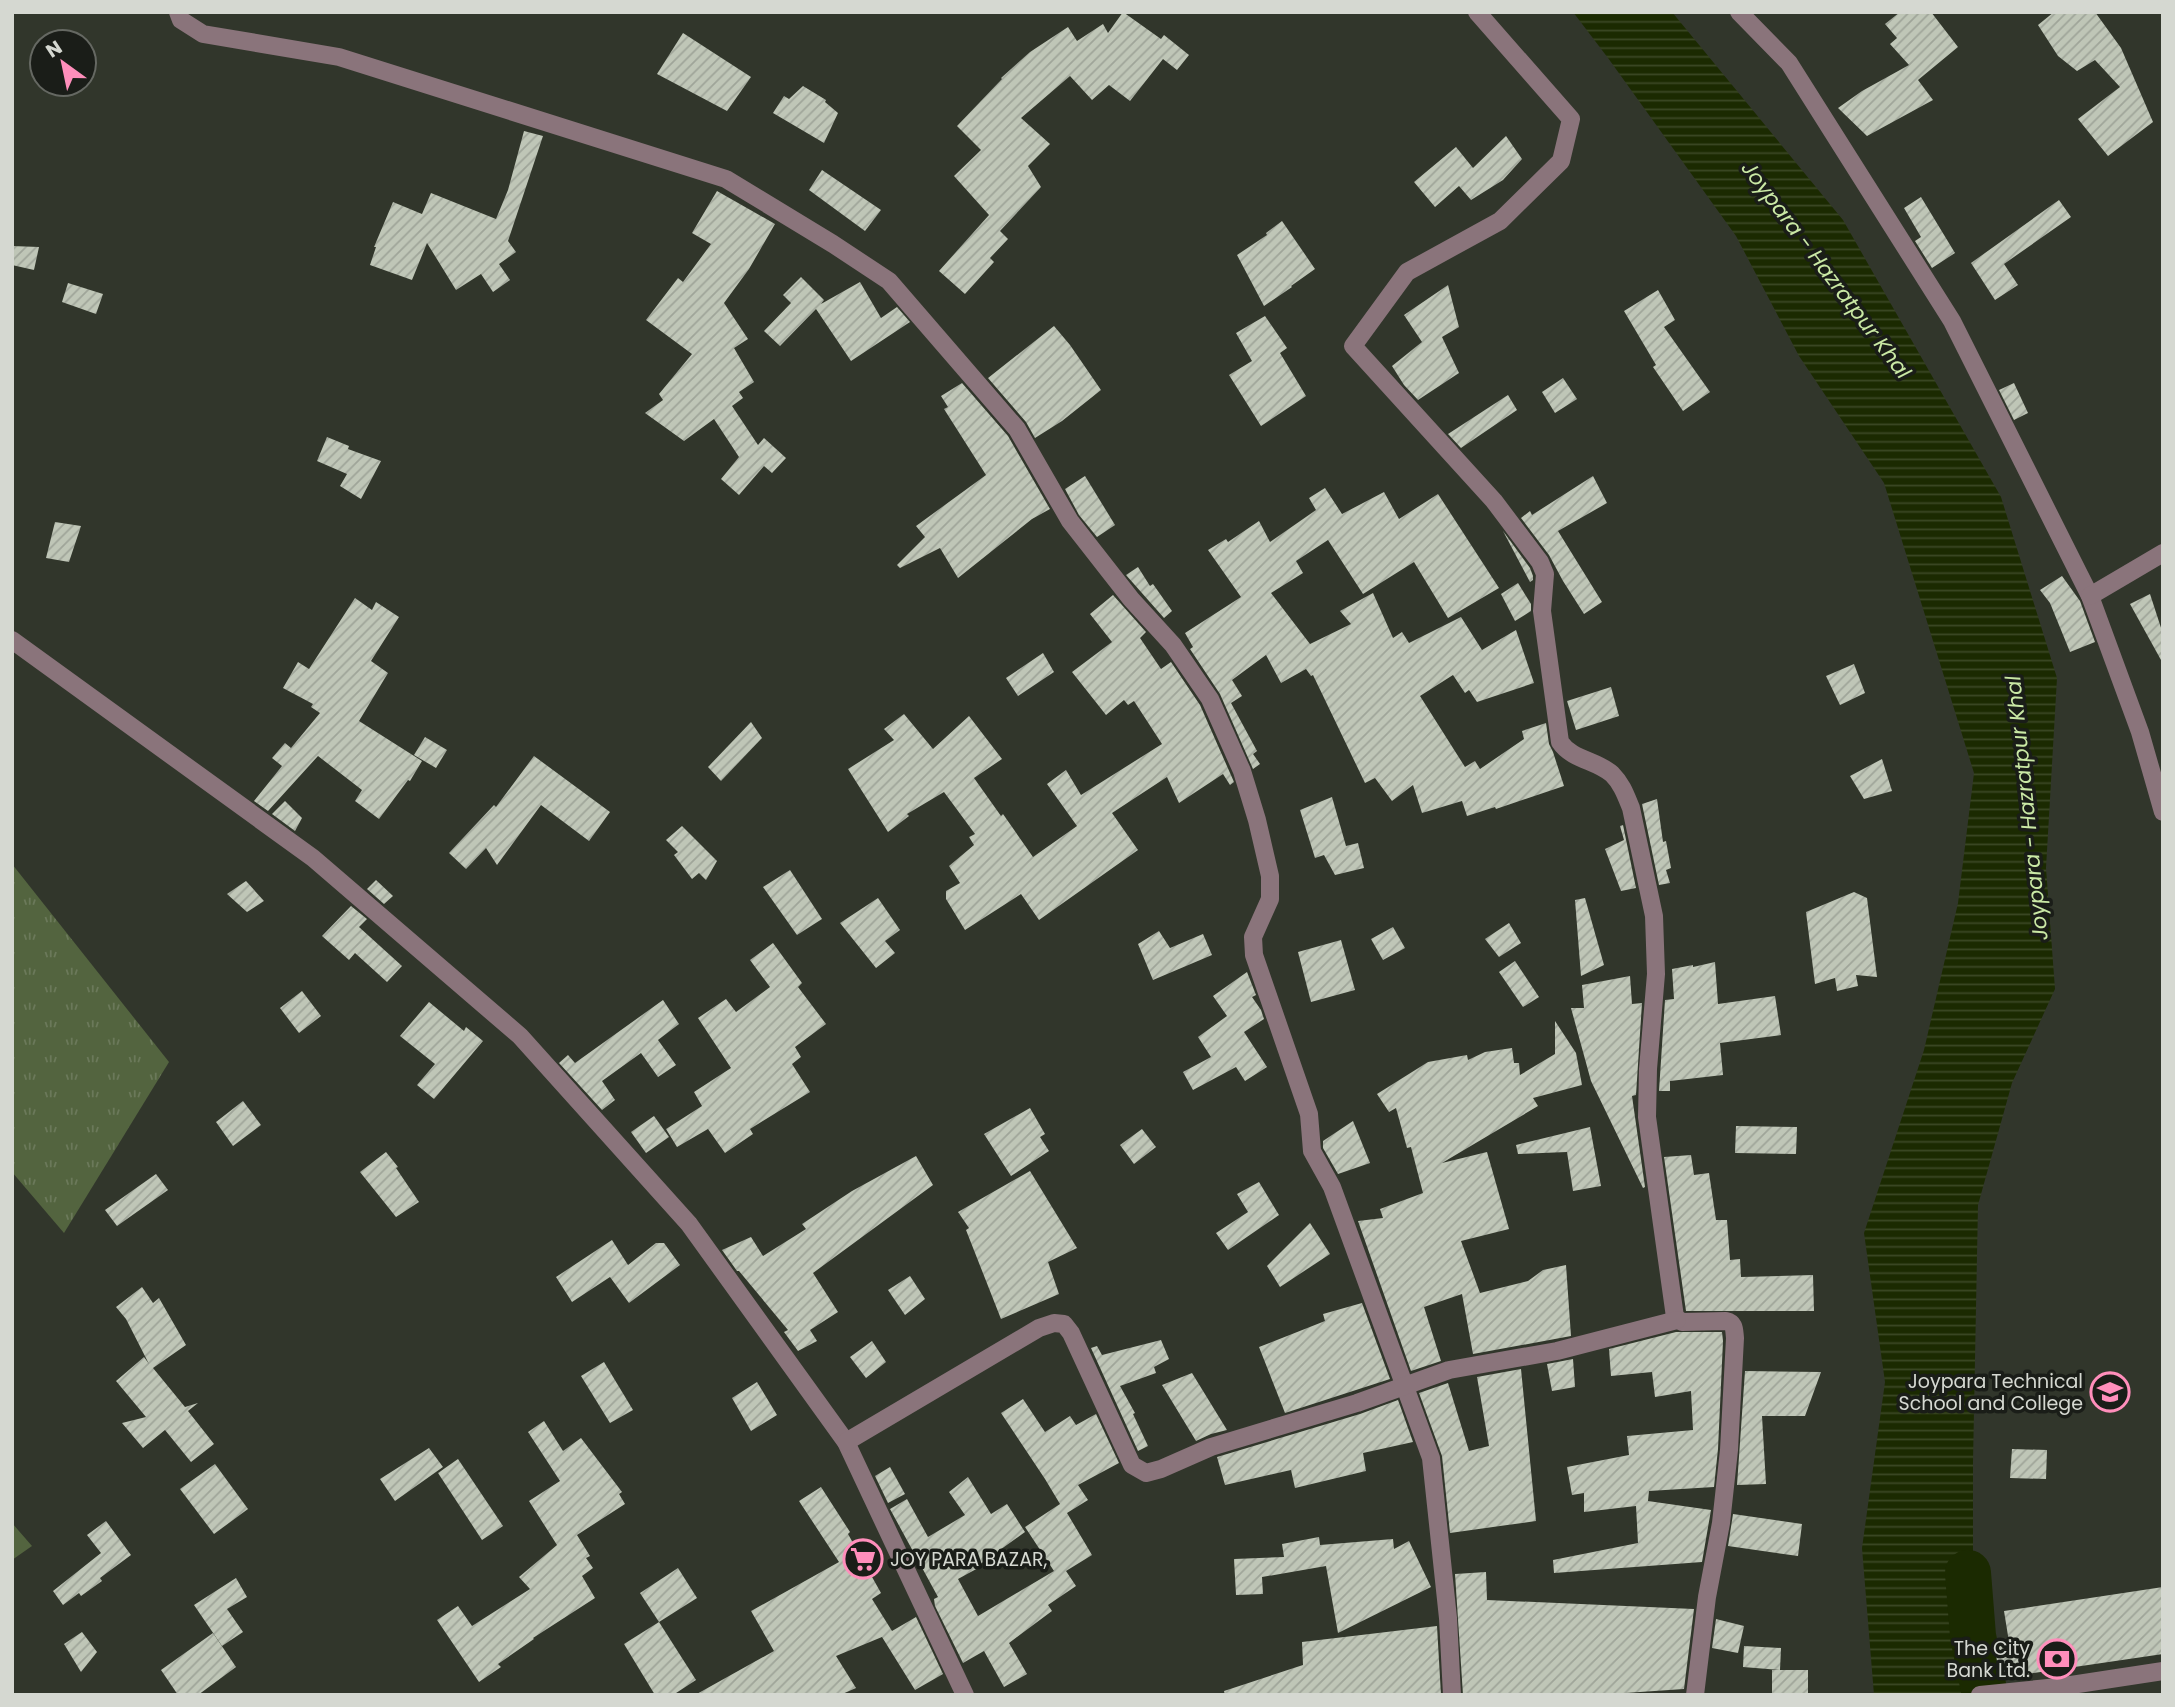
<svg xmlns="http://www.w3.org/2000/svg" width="2175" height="1707" viewBox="0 0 2175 1707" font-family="Poppins,sans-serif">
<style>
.grass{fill:url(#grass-tufts)}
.green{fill:#53643f}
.water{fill:url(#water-rules)}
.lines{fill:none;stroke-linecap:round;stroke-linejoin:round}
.river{stroke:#1b2a01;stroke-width:46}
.building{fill:url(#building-hatch)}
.minor{stroke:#8a747b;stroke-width:18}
.labels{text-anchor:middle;stroke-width:7;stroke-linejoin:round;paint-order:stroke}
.poi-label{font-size:19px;fill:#d5d8d1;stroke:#1a1d18;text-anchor:end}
.water-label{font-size:21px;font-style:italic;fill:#cae9a5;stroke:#1a1d18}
</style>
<defs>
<pattern id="grass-tufts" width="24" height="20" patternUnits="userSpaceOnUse" patternTransform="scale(1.75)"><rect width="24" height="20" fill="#53643f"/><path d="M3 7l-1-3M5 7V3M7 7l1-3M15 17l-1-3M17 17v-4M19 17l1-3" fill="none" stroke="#6b795a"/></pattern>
<pattern id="water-rules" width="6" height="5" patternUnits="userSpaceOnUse" patternTransform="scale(1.75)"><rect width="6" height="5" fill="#1b2a01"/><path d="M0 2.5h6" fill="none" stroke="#3b4825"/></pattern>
<pattern id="building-hatch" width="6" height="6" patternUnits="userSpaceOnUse" patternTransform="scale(1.75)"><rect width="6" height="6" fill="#bfc6b7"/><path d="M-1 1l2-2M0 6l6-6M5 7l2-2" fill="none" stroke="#9fa599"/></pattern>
</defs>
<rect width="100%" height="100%" fill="#31362b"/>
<path class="grass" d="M12 864 169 1062 64 1233 12 1172Z"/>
<path class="green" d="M12 1523 32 1546 12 1560Z"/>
<path class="water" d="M1573 12H1672L1843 220 2001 497 2057 678 2046 868 2055 989 2012 1083 1978 1205 1973 1462V1636L1985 1695H1874L1862 1548 1885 1382 1864 1233 1924 1050 1958 903 1974 773 1884 483 1799 356 1736 236 1608 58Z"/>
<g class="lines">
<path class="river" d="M1968 1573 1973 1636 1985 1695"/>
</g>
<g class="building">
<path d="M1123 12 1161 39 1164 35 1189 55 1177 70 1163 59 1130 101 1109 85 1092 100 1070 76 1021 118 1050 144 1028 166 1041 187 1000 231 1008 239 990 258 994 262 965 294 939 271 989 215 954 176 981 150 957 126 1002 79 1001 78 1030 52 1068 27 1077 41 1103 24 1108 33Z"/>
<path d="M1900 12H1931L1958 47 1918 80 1933 100 1867 136 1838 108 1862 91 1909 65 1890 44 1897 38 1885 24Z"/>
<path d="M2054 12H2095L2121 48 2153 122 2108 156 2078 119 2120 87 2095 60 2077 71 2058 56 2038 25Z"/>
<path d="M683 33 751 77 727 111 657 74Z"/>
<path d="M803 86 826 100 825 102 838 113 824 143 773 113 784 96 789 99Z"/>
<path d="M524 131 543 136 508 241 516 252 499 264 510 280 493 292 481 274 456 290 427 243 412 280 370 265 376 247H374L393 202 422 214 431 193 496 219 508 190Z"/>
<path d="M1506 136 1522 159 1503 180 1471 200 1459 186 1435 207 1414 182 1456 147 1473 168Z"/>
<path d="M822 170 881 210 865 231 809 190Z"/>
<path d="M717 191 775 224 749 269 724 303 748 339 734 348 754 382 739 392 743 398 732 406 758 445 764 438 786 458 772 473 764 466 739 495 721 479 739 457 714 419 684 441 645 413 663 400 659 394 692 354 646 320 678 278 683 282 711 244 692 233Z"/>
<path d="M1921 197 1955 253 1932 268 1915 241 1921 237 1904 208Z"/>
<path d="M2059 200 2071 217 2004 264 2018 285 1995 300 1971 263Z"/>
<path d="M1282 221 1315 269 1291 286 1292 287 1264 306 1237 255 1267 235 1266 233Z"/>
<path d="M12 246 39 247 34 270 12 265Z"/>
<path d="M801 277 824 300 821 304 860 282 881 318 897 307 910 322 851 361 816 309 780 346 764 331 791 303 783 295Z"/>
<path d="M68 283 103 294 96 314 62 302Z"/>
<path d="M1448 285 1459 327 1442 337 1459 373 1418 400 1404 385 1392 366 1422 342 1404 315Z"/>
<path d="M1658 290 1675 320 1664 327 1710 392 1683 411 1653 367 1656 365 1624 311Z"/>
<path d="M1265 316 1287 348 1280 353 1306 396 1261 426 1229 375 1252 361 1236 333Z"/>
<path d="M1054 326 1070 345 1101 390 1062 421 1035 438 1026 422 988 378Z"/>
<path d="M1563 378 1577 399 1555 413 1542 392Z"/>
<path d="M962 383 1008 436 1050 509 1032 519 958 578 940 548 900 568 897 565 925 537 916 526 986 475 944 409 948 407 941 396Z"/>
<path d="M2014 383 2028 413 2014 420 1999 390Z"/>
<path d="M1508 395 1517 410 1461 448 1448 434Z"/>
<path d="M327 437 349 446 348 449 381 461 361 499 340 486 347 474 317 461Z"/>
<path d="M1085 476 1115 525 1097 537 1079 515 1065 489Z"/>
<path d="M1593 476 1607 503 1558 531 1602 602 1584 614 1563 581 1549 555 1521 518 1530 511 1532 515Z"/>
<path d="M1325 488 1342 514 1384 492 1399 519 1438 494 1499 588 1448 618 1414 562 1363 594 1328 540 1296 561 1303 573 1271 593 1310 644 1351 624 1340 611 1373 593 1393 638 1402 632 1409 643 1461 617 1482 650 1516 630 1534 683 1477 702 1469 690 1465 693 1453 675 1420 696 1465 767 1475 761 1480 769 1524 739 1522 731 1546 723 1549 744 1553 752 1564 786 1496 809 1495 807 1467 816 1462 801 1422 813 1413 785 1392 801 1375 778 1365 783 1313 675 1311 676 1306 669 1281 683 1266 655 1232 680 1242 696 1231 703 1257 751 1253 754 1260 764 1253 769 1220 694 1190 649 1193 647 1185 633 1241 597 1208 550 1226 539 1228 542 1259 521 1270 542 1316 510 1309 498Z"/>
<path d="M55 522 81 526 69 562 46 558Z"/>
<path d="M1503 531 1530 568 1533 576V580L1530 582Z"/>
<path d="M1138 567 1150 586 1153 584 1172 611 1164 618 1126 575Z"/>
<path d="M2062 576 2080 601 2095 642 2070 652 2050 603 2040 590Z"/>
<path d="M1518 583 1531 604V611L1515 621 1501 594Z"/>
<path d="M2150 594 2163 634V659L2161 660 2130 604Z"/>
<path d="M1113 595 1146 632 1140 638 1161 669 1171 662 1200 705 1234 782 1230 785 1223 774 1179 803 1167 777 1112 813 1138 850 1039 920 1021 894 965 930 946 899V891L960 883 949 866 974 845 969 837 975 834 944 792 907 814 909 816 888 832 848 769 894 740 884 729 904 714 933 749 969 716 1002 759 974 778 1001 816 1003 814 1033 857 1077 826 1047 784 1066 770 1081 795 1162 744 1134 701 1128 705 1124 700 1106 715 1072 672 1112 642 1090 614Z"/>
<path d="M355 598 372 610 376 602 399 617 371 661 388 673 359 721 422 761 410 781 408 780 379 819 355 801 362 790 318 756 268 811 254 801 282 766 272 758 285 743 291 748 320 713 311 707 313 704 283 688 298 662 309 669Z"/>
<path d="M1043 653 1054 672 1018 696 1006 678Z"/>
<path d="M1854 664 1865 693 1840 705 1826 676Z"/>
<path d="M1611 687 1619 716 1576 730 1567 701Z"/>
<path d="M751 722 762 738 721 781 708 767Z"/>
<path d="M425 737 447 750 436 768 414 755Z"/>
<path d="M534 756 610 812 589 841 541 805 497 865 486 848 466 869 449 853 494 805 496 807Z"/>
<path d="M1882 759 1892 791 1864 799 1850 776Z"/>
<path d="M1332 797 1346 846 1358 843 1364 868 1335 875 1324 855 1315 858 1300 810Z"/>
<path d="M1657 799 1663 842 1666 841 1671 868 1666 870 1670 883 1659 885 1642 804Z"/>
<path d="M285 801 302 818 295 831 272 814Z"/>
<path d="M1623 825 1636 888 1621 891 1605 849 1624 840 1620 826Z"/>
<path d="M682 826 717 861 706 880 699 873 692 879 674 855 678 852 666 840Z"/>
<path d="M790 870 822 919 797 935 763 887Z"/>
<path d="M376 880 393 896 384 904 367 889Z"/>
<path d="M246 881 264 901 247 912 227 894Z"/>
<path d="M1854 892 1867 898 1877 977 1856 975 1858 986 1837 991 1835 978 1815 984 1806 912Z"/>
<path d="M878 898 900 930 885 941 895 953 876 968 840 923Z"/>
<path d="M1585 898 1604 965 1581 976 1575 900Z"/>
<path d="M351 906 367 919 359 927 402 966 387 982 355 953 349 960 322 936Z"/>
<path d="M1509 923 1521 943 1499 957 1485 939Z"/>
<path d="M1393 927 1405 948 1383 960 1371 939Z"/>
<path d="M1159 931 1170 948 1203 934 1212 955 1153 980 1138 944Z"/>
<path d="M1341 940 1355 990 1311 1002 1298 952Z"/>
<path d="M773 943 802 983 798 987 826 1024 795 1047 801 1057 792 1064 810 1092 750 1129 753 1134 725 1153 708 1129 677 1147 666 1129 702 1106 694 1092 731 1068 698 1018 726 999 736 1012 770 987 750 960Z"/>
<path d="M1515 961 1539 997 1523 1007 1499 972Z"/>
<path d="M1715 962 1718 1004 1775 996 1781 1035 1720 1043 1723 1075 1670 1081V1091H1659L1665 1000 1674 999 1672 969 1693 965V967Z"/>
<path d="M1247 972 1256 995 1252 997 1261 1010 1264 1019 1244 1032 1267 1067 1245 1081 1236 1067 1193 1090 1183 1072 1211 1057 1198 1037 1227 1016 1213 996Z"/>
<path d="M1630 976 1632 1004 1642 1003 1636 1095 1632 1096 1645 1187 1643 1188 1591 1081 1571 1008H1584L1582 985Z"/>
<path d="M302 991 321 1016 299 1033 280 1008Z"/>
<path d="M663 1000 679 1024 658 1040 676 1065 658 1077 641 1053 602 1081 615 1100 602 1110 559 1063 568 1055 575 1063Z"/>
<path d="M429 1002 464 1031 466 1027 483 1041 434 1099 417 1085 435 1064 400 1036Z"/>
<path d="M1555 1021 1576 1053 1582 1085 1533 1098 1538 1106 1442 1163 1487 1152 1509 1229 1461 1241 1480 1293 1528 1281 1543 1270 1566 1265 1571 1336 1473 1354 1462 1294 1424 1307 1441 1361 1411 1371 1358 1221 1383 1218 1380 1209 1423 1193 1411 1147 1407 1148 1396 1108 1389 1112 1377 1094 1428 1062 1467 1055 1468 1060 1485 1052 1512 1048 1514 1063H1519L1520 1075 1555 1054Z"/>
<path d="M243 1101 261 1125 233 1146 216 1122Z"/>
<path d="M1030 1108 1045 1134 1040 1137 1049 1151 1011 1176 984 1134Z"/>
<path d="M654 1116 669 1137 646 1153 631 1132Z"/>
<path d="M1353 1121 1370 1163 1338 1174 1323 1148V1141Z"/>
<path d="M1736 1126 1797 1127 1796 1154 1735 1153Z"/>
<path d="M1590 1127 1601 1186 1573 1191 1567 1152 1518 1154 1516 1145Z"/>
<path d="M1142 1129 1156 1147 1134 1164 1120 1145Z"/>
<path d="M386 1152 398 1167 396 1168 419 1202 396 1217 360 1172Z"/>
<path d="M1691 1155 1694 1175 1709 1173 1716 1220H1727L1730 1260 1740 1259 1741 1277 1813 1275 1814 1311H1686L1664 1157Z"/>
<path d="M916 1156 933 1185 813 1273 838 1312 810 1330 817 1341 798 1351 784 1332 788 1330 739 1271H737L722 1250 751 1237 763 1256 806 1229 802 1224 852 1191Z"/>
<path d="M1030 1171 1077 1248 1048 1262 1059 1294 1001 1319 966 1230 969 1228 958 1212Z"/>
<path d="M156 1174 168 1190 117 1226 105 1210Z"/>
<path d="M1259 1182 1279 1215 1228 1250 1216 1233 1248 1212 1237 1194Z"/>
<path d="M1310 1223 1330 1254 1280 1287 1267 1266Z"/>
<path d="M612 1240 628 1265 656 1243H664L680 1265 629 1303 610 1277 572 1302 556 1277Z"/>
<path d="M910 1276 925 1299 905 1315 888 1290Z"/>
<path d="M142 1287 153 1303 159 1298 186 1345 153 1368 185 1407 198 1403 188 1411 214 1444 191 1462 165 1430 143 1448 122 1423 146 1417 116 1381 144 1357 149 1364 126 1319 116 1307Z"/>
<path d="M1362 1303 1390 1379 1285 1413 1259 1347 1325 1321 1323 1314Z"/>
<path d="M1676 1332H1722L1723 1341 1718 1449 1714 1487 1649 1491 1648 1501 1711 1510 1702 1562 1554 1573 1553 1560 1638 1543 1636 1506 1584 1512V1493L1572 1495 1567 1467 1629 1455 1627 1436 1693 1430 1691 1391 1655 1397 1652 1372 1611 1376 1609 1349Z"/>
<path d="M1161 1340 1169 1359 1154 1367 1156 1373 1120 1386 1135 1413 1133 1414 1148 1446 1138 1451 1091 1348 1097 1346 1102 1355Z"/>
<path d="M872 1341 886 1362 866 1378 850 1357Z"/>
<path d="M1573 1359 1575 1387 1552 1391 1547 1364Z"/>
<path d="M604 1362 633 1410 610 1423 581 1376Z"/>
<path d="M1521 1369 1536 1521 1450 1533 1442 1456 1419 1393 1448 1383 1469 1451 1489 1446 1477 1377Z"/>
<path d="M1745 1371 1821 1372 1805 1416H1762L1766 1484 1737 1485Z"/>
<path d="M1192 1373 1227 1430 1211 1434 1196 1441 1162 1385Z"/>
<path d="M757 1382 777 1415 751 1431 732 1398Z"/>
<path d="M1023 1399 1045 1432 1070 1416 1076 1425 1096 1414 1119 1463 1078 1485 1088 1500 1067 1513 1092 1555 1066 1571 1076 1586 1048 1605 1052 1611 1009 1643 1027 1674 1004 1687 984 1651 963 1663 935 1606 934 1599 938 1597 890 1509 907 1499 928 1537 965 1515 949 1492 968 1477 991 1514 1007 1504 1025 1532 979 1565 980 1567 958 1579 978 1616 1054 1571 1025 1527 1060 1504 1045 1479 1001 1413Z"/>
<path d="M1398 1400 1413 1442 1363 1453 1366 1471 1295 1488 1291 1470 1225 1485 1217 1457 1360 1414Z"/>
<path d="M544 1421 563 1451 581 1438 622 1492 619 1494 625 1504 577 1535 590 1556 586 1558 593 1568 582 1576 595 1598 533 1638 534 1639 498 1664 501 1667 479 1682 437 1620 458 1606 472 1626 530 1589 519 1577 557 1545 529 1501 560 1481 528 1432Z"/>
<path d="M429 1448 443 1467 395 1501 380 1479Z"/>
<path d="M2012 1449 2047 1450 2046 1479 2010 1478Z"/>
<path d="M458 1459 503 1526 482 1540 438 1473Z"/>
<path d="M215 1464 248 1509 214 1534 180 1489Z"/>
<path d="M890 1467 905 1494 888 1503 875 1476Z"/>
<path d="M821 1487 850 1532 848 1534 881 1593 872 1599 892 1631 916 1617 943 1674 915 1690 882 1637 836 1656 856 1688 840 1695H695L774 1651 751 1611 839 1562 799 1501Z"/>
<path d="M1733 1514 1802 1524 1798 1556 1728 1546Z"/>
<path d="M106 1521 131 1555 100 1578 102 1581 81 1596 79 1593 63 1605 53 1591 101 1553 87 1535Z"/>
<path d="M1319 1537 1320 1545 1393 1539 1394 1549 1409 1541 1431 1587 1338 1633 1326 1566 1262 1577 1263 1594 1236 1595 1234 1559 1284 1557 1282 1544Z"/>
<path d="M678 1568 697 1598 659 1622 640 1593Z"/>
<path d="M1486 1572 1487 1600 1694 1609 1684 1689 1596 1695H1463L1455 1574Z"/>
<path d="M236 1578 247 1597 227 1609 243 1632 222 1646 194 1605Z"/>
<path d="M2163 1587V1654L2000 1678 1994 1644 2009 1642 2004 1611Z"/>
<path d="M1716 1619 1744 1626 1738 1653 1712 1648Z"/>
<path d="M659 1622 696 1680 673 1695H655L624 1644Z"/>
<path d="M1437 1626 1441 1695H1225L1224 1691 1303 1665 1302 1642Z"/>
<path d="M82 1632 97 1652 81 1672 64 1644Z"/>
<path d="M213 1633 236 1667 198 1695H178L161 1670Z"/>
<path d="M1744 1646 1781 1648 1780 1670 1743 1667Z"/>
<rect x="1772" y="1670" width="36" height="25"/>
</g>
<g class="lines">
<g class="minor">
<path d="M178 12 181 20 203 34 339 57 726 179 833 244 889 281 1017 429 1070 521 1131 599 1173 645 1210 699 1242 771 1257 820 1270 876V899L1253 937 1254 955 1309 1114 1312 1151 1332 1187 1431 1458 1448 1618 1452 1695"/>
<path d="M1477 12 1571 119 1561 161 1500 221 1407 272 1353 346 1494 501 1540 562 1545 574 1542 611 1560 742C1572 760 1596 760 1612 774 1622 784 1626 796 1631 808L1654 916 1656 974 1648 1069 1647 1117 1675 1317 1682 1322 1726 1321C1735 1323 1734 1329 1735 1338L1729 1450 1721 1523 1707 1597 1695 1695"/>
<path d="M1739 12 1789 63 1952 321 2090 596 2140 732 2163 812"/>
<path d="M2090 596 2163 553"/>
<path d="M12 640 313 858 520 1036 689 1224 846 1442 965 1695"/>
<path d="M846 1442 1039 1328 1054 1323 1064 1324 1071 1333 1132 1465 1146 1473 1161 1469 1211 1447 1357 1403 1449 1370 1557 1351 1677 1320"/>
<path d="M1980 1695 2058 1687 2163 1671"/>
</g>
</g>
<defs>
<g id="university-ring" transform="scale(2.0125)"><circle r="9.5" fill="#1a1d18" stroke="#ff8ebb" stroke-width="1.5"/><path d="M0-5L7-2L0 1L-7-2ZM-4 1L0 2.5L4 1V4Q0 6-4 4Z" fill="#ff8ebb"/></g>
<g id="supermarket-ring" transform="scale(2.0125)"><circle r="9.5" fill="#1a1d18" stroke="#ff8ebb" stroke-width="1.5"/><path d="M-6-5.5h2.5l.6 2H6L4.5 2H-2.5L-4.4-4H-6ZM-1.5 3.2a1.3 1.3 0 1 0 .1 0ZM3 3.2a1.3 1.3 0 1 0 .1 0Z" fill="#ff8ebb"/></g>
<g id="bank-ring" transform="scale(2.0125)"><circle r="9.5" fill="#1a1d18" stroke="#ff8ebb" stroke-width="1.5"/><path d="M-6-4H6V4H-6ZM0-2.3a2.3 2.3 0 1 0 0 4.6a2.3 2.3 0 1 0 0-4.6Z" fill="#ff8ebb"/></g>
</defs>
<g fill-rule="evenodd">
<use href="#university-ring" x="2110" y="1392"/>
<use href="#supermarket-ring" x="863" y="1559"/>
<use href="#bank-ring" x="2057" y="1659"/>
</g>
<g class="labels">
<g class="poi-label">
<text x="2083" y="1388">Joypara Technical<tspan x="2083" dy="22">School and College</tspan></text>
<text x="890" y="1566" text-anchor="start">JOY PARA BAZAR,</text>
<text x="2030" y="1655">The City<tspan x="2030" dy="22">Bank Ltd.</tspan></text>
</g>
<g class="water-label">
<text transform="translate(1826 270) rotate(53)" y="7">Joypara - Hazratpur Khal</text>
<text transform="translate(2027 808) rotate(-96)" y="7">Joypara - Hazratpur Khal</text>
</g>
</g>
<rect width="2175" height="1707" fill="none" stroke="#d5d8d1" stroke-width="28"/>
<g transform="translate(63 63) rotate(327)"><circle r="33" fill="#1a1d18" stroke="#656862" stroke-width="2"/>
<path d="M0-5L12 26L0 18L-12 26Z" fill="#ff8ebb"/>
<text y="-10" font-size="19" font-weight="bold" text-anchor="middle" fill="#d5d8d1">N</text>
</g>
</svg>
